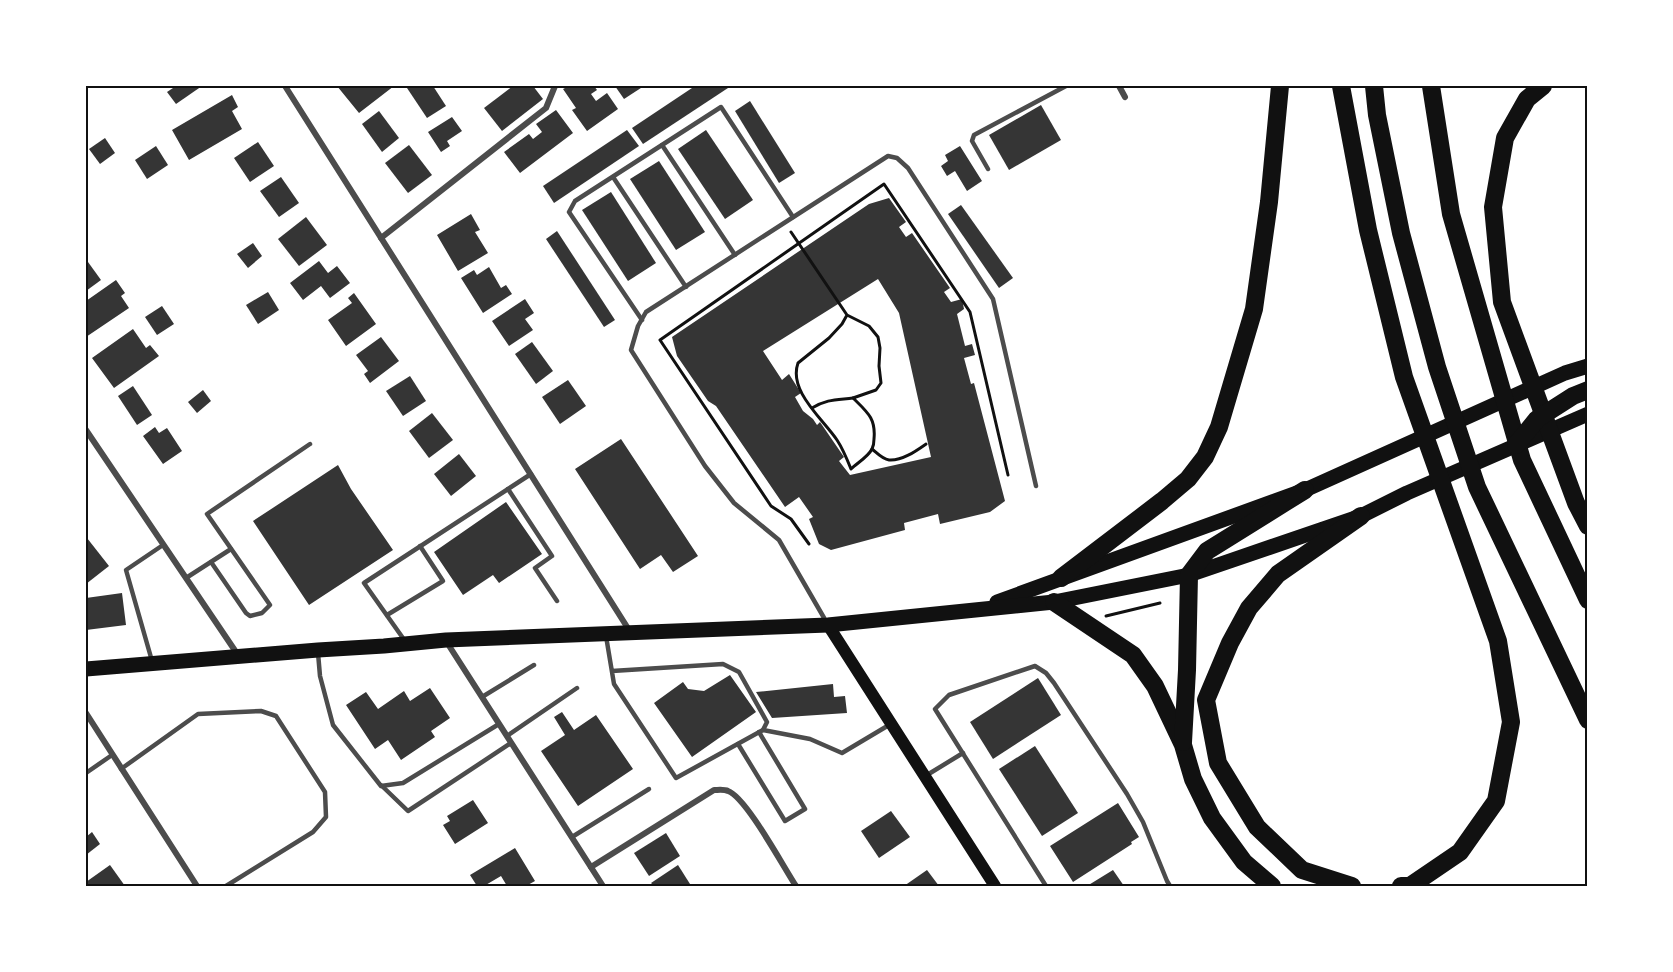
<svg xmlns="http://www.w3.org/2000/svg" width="1673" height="972" viewBox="0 0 1673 972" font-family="Lato,sans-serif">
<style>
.building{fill:#353535;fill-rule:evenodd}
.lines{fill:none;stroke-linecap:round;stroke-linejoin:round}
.path{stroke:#111;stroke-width:3}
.service{stroke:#4c4c4c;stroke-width:4.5}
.minor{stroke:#4c4c4c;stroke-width:6}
.secondary{stroke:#111;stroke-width:12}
.primary{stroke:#111;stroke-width:15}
.motorway{stroke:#111;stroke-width:18}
.neatline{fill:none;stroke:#111;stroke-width:2}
</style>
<rect width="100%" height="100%" fill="#fff"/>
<g class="building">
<path d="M176 86H202L176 104 167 92Z"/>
<path d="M337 86H373L375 88 378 86H394L359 113Z"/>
<path d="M412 86H433L446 106 427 118 407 88Z"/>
<path d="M513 86H533L543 99 502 131 484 108Z"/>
<path d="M569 86H594L597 90 591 94 596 101 607 93 618 109 587 131 572 110 576 108 563 89Z"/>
<path d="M615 86H644L624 99Z"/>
<path d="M695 86H727L728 88 643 144 632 128Z"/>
<path d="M232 95 238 107 232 111 242 129 189 160 172 130Z"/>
<path d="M750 101 795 173 779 183 735 111Z"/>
<path d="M1041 105 1061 140 1009 170 989 135Z"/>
<path d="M556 110 573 133 520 173 504 152 529 134 533 139 542 132 536 124Z"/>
<path d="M379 111 399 138 382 152 362 124Z"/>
<path d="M452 117 462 131 447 141 450 146 441 152 428 132Z"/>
<path d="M627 130 639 146 554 203 543 186Z"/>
<path d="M706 130 753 200 725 219 678 149Z"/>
<path d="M105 138 115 153 100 164 89 149Z"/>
<path d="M258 142 274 166 250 182 234 158Z"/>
<path d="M409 145 432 175 408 193 385 163Z"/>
<path d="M156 146 168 165 147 179 135 160Z"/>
<path d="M960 146 982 181 967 191 955 171 947 176 941 166 948 161 945 155Z"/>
<path d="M659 161 705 232 676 250 630 179Z"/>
<path d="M281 177 299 203 279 217 260 191Z"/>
<path d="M611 192 656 263 628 281 582 210Z"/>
<path d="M889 198 906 222 899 227 906 237 912 233 950 288 944 292 951 302 962 299 964 309 957 314 965 346 972 344 975 355 964 358 971 384 974 383 1005 501 990 512 940 524 938 514 904 523 905 530 831 550 819 544 809 519 813 517 799 497 785 507 716 406 708 401 677 356 672 337 869 204ZM878 279 899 313 931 457 850 475 839 461 844 457 820 422 817 425 813 419 803 411 795 397 801 393 789 374 782 380 763 351Z"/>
<path d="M961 205 1013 278 999 288 948 214Z"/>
<path d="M471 214 480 230 475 232 488 253 458 271 437 235Z"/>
<path d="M306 217 327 245 299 266 278 239Z"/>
<path d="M557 231 615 320 604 327 546 239Z"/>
<path d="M253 243 262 256 248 268 237 254Z"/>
<path d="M319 261 328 273 337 266 350 283 330 298 321 286 303 300 290 283Z"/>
<path d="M88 262 101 280 86 291V264Z"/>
<path d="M489 267 501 288 506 285 512 294 483 313 461 278 474 270 477 275Z"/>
<path d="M116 280 125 293 121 296 129 308 86 337V301Z"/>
<path d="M268 292 279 310 258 324 246 305Z"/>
<path d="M354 293 376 324 346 346 328 320 352 303 348 298Z"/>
<path d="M525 299 534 313 525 319 533 330 509 346 492 321Z"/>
<path d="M162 306 174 324 157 335 145 317Z"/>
<path d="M133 329 146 348 150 345 159 356 114 388 92 358Z"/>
<path d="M381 337 399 361 370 383 364 374 368 371 356 355Z"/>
<path d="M532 342 553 371 536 384 515 354Z"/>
<path d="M410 376 426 401 403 416 386 391Z"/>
<path d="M568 380 586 406 560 424 542 397Z"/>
<path d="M133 386 152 415 137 425 118 396Z"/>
<path d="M203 390 211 401 197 413 188 402Z"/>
<path d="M432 413 453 440 429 458 409 431Z"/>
<path d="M155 427 159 433 167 428 182 451 163 464 143 436Z"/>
<path d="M621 439 698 556 673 572 661 555 640 569 575 469Z"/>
<path d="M459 454 476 476 451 496 434 474Z"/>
<path d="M338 465 351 489 393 550 309 605 253 521Z"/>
<path d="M506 502 542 554 499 583 493 575 463 595 434 552Z"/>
<path d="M87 538 109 566 86 584V540Z"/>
<path d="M122 593 126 625 86 630V598Z"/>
<path d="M730 675 756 712 692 757 654 703 683 682 688 689 704 691Z"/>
<path d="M1038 678 1061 715 993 759 970 722Z"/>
<path d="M833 684 834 697 845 696 847 713 772 718 756 692Z"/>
<path d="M430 688 450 718 431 731 435 737 401 760 388 740 375 749 346 705 366 692 378 709 404 691 410 701Z"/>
<path d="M562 712 574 730 596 715 633 769 578 806 541 751 565 735 554 717Z"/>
<path d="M1035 746 1078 813 1042 836 999 769Z"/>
<path d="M473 800 488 823 455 844 443 825 450 821 447 816Z"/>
<path d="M1118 803 1139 837 1131 842 1132 844 1073 882 1050 846Z"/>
<path d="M891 811 910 837 879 858 861 831Z"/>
<path d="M92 832 100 844 86 855V837Z"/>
<path d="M666 833 680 856 649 876 634 853Z"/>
<path d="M515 848 535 881 526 886H507L501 876 484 886H477L470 875Z"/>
<path d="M110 865 125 886H86V882Z"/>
<path d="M678 865 690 884 687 886H654L651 883Z"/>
<path d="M927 870 939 886H904Z"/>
<path d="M1113 870 1124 886H1087Z"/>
</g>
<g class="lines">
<g class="path">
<path d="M791 232 847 315 869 326 878 337 880 348 879 366 881 383 876 390 853 398C867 412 876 418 874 439 874 442 873 447 872 449 868 457 857 463 851 469 847 459 843 449 837 440 823 419 788 391 798 363L829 338 842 324 847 315"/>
<path d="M812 408C827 399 836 400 853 398"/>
<path d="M872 449C877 453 882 459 889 460 902 461 916 451 926 444"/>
<path d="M809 544 791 519 771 506 660 340 884 184 970 312 1008 475"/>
<path d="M1106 616 1160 603"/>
</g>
<g class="service">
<path d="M662 145 735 255"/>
<path d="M988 169 972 141 974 135 1066 86"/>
<path d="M613 177 686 287"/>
<path d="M642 320 569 212 575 201 721 107 793 217"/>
<path d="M508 489 552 556 535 568 557 601"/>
<path d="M211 562 246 613 250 616 262 613 270 605 207 514 310 444"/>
<path d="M186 578 231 549"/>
<path d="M387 615 443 581 420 546"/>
<path d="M827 623 779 540 734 503 705 466 631 350 638 326 646 312 888 156 897 158 908 168 993 299 1036 486"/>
<path d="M606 636 614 684 676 778 763 730 767 722 739 672 723 664 612 671"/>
<path d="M405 641 364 583 531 474"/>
<path d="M318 653 320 676 333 725 381 786 403 783 499 724"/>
<path d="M152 661 126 570 163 545"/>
<path d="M482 697 534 665"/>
<path d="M763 730 810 739 842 753 889 725"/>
<path d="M507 736 577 688"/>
<path d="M738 744 785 821 805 809 759 732"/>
<path d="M121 769 198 714 261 711 276 716 325 792 326 817 313 832 226 886"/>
<path d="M86 773 112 755"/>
<path d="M927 775 963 753"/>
<path d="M382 786 408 811 511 743"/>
<path d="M572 837 649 789"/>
<path d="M1046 886 935 709 949 695 1035 666 1046 673 1054 683 1127 794 1143 822 1167 881 1170 886"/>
</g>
<g class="minor">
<path d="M285 86 629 630"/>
<path d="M1119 86 1125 97"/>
<path d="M381 238 546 108 555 86"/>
<path d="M86 430 238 655"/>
<path d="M446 641 603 886"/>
<path d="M86 713 197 886"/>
<path d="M591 867 714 790C718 790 724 789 728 791 746 797 784 868 796 886"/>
</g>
<path class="secondary" d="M828 625 995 886"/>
<g class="primary">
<path d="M997 602 1305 490 1565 373 1588 366"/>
<path d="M86 669 318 650 384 646 446 640 828 625 1054 602 1189 575 1361 516 1407 493 1588 414"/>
</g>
<g class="motorway">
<path d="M1341 86 1368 230 1404 377 1498 641 1511 722 1496 801 1460 852 1410 886H1401"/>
<path d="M1374 86 1377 115 1401 233 1437 367 1477 487 1588 720"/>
<path d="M1431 86 1451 214 1522 460 1588 600"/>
<path d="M1543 86 1527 99 1505 138 1493 207 1502 302 1576 503 1588 526"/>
<path d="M1516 445 1537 419 1573 396 1588 390"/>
<path d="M1061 578 1162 501 1188 479 1205 457 1219 427 1254 309 1269 202 1280 86"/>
<path d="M1054 602 1133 655 1155 686 1183 745 1193 779 1212 818 1244 862 1272 886"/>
<path d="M1183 742 1187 670 1189 575 1207 551 1305 490"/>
<path d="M1352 886 1302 870 1257 827 1218 763 1206 700 1230 643 1249 608 1278 574 1361 516"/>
</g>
</g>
<rect width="1673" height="972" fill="none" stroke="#ffffff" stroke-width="174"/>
<rect x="87" y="87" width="1499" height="798" class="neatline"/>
</svg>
